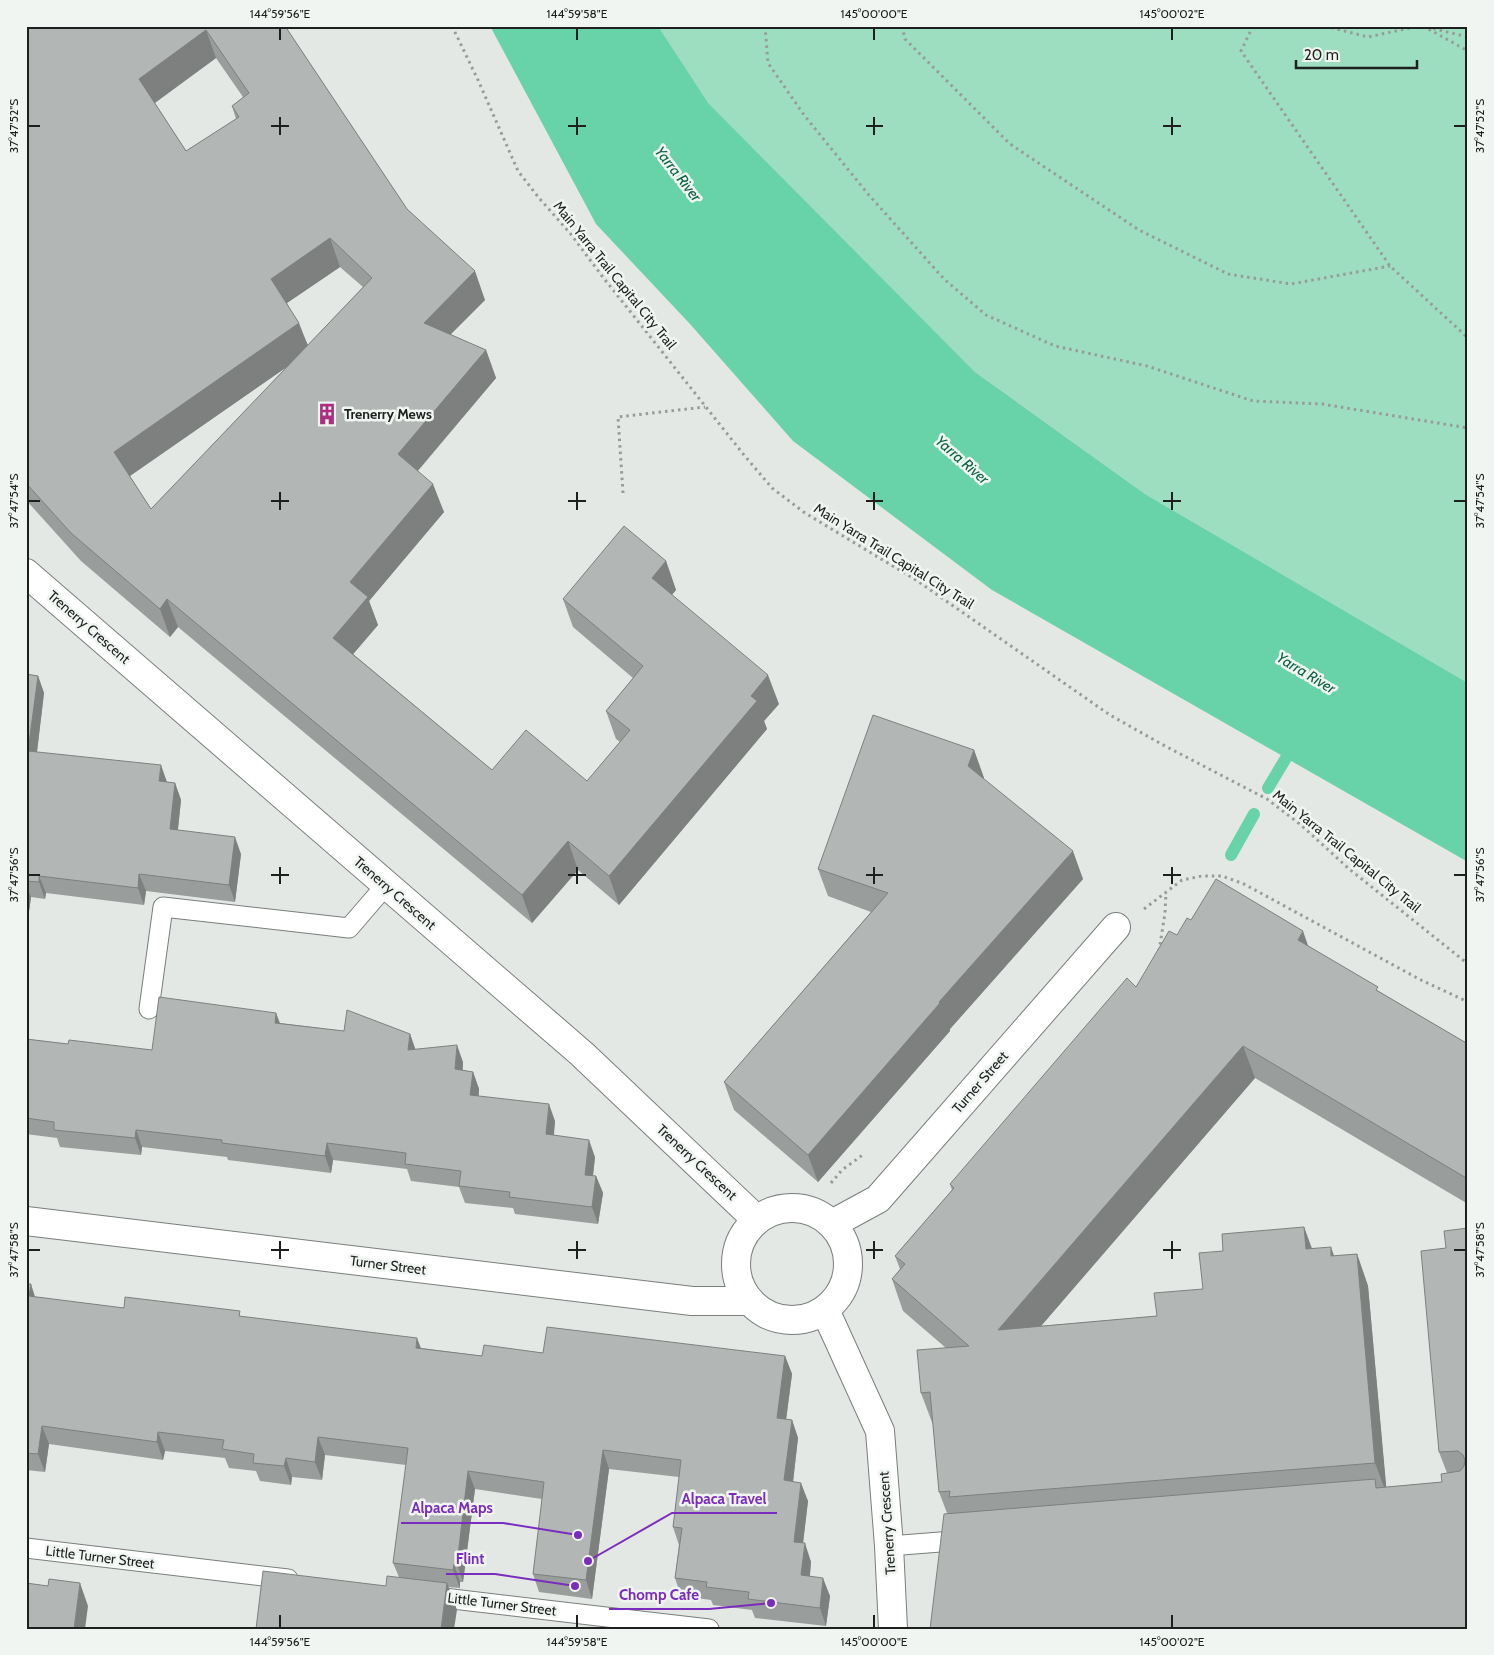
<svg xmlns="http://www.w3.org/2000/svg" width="1494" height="1655" viewBox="0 0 1494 1655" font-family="Cabin,sans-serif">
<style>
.green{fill:#9ddec1}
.water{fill:#68d3a9}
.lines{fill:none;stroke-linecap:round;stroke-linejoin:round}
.stream{stroke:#68d3a9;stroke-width:12}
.service-casing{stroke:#7a7e7c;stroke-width:21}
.minor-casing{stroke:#7a7e7c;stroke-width:30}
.tertiary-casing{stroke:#7a7e7c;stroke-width:30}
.path{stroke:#989c99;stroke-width:3;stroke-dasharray:2.5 4;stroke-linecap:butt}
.service{stroke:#fff;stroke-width:19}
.minor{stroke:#fff;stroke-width:28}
.tertiary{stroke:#fff;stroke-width:28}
.wall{fill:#999d9c;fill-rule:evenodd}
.shaded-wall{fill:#7d807f}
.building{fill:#b2b7b5;stroke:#7d807f;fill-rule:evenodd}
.ticks{fill:none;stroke:#1e201f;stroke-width:2}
.labels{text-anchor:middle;stroke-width:5;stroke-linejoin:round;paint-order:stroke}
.street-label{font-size:14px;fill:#1e201f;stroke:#f0f5f2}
.poi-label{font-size:14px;font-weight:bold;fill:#1e201f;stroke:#f0f5f2;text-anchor:start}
.water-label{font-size:15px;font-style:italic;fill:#0c6347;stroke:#f0f5f2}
.leader{fill:none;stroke:#7b2cbf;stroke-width:2}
.callout-dot{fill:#7b2cbf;stroke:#f0f5f2;stroke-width:2}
.callout-label{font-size:15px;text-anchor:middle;font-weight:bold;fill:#7b2cbf;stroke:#f0f5f2;stroke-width:5;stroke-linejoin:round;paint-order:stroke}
.neatline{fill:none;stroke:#1e201f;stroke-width:2}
.ticks-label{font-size:12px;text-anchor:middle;fill:#1e201f}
</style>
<rect width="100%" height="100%" fill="#e3e8e5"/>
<path class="green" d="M658 26H1468V683L1145 494 975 372 707 103Z"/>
<path class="water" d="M490 26H658L708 103 975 372 1145 494 1468 683V862L992 590 793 441 690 324 596 224Z"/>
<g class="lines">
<g class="stream">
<path d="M1268 788 1286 758"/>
<path d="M1231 855 1254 814"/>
</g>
<g class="service-casing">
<g id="service">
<path d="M149 1009 163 907 349 928 386 885"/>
<path d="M889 1546 966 1540"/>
<path d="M26 1548 288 1579"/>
<path d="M427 1596 709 1629"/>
</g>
</g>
<g class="minor-casing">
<g id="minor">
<path d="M26 1221 692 1301H750"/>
<path d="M832 1224 878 1199 1116 927"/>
</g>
</g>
<g class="tertiary-casing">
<g id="tertiary">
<path d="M26 573 582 1054 757 1220"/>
<circle cx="792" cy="1264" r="56"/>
<path d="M825 1310 880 1431 889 1546 893 1629"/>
</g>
</g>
<g class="path">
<path d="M452 26 478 80 518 171 539 198 570 233 602 276 744 455 772 488 805 513 916 580 1110 715 1165 746 1267 799 1301 825 1348 868 1468 964"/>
<path d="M765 26 768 63 804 115 868 194 944 279 986 315 1055 346 1147 366 1253 401 1322 404 1468 428"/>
<path d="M902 26 905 39 1010 144 1139 230 1228 274 1291 284 1390 266"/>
<path d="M1253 26 1241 51 1390 266 1468 338"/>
<path d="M1325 26 1368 37 1419 26"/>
<path d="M1423 26 1468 51"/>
<path d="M1427 27 1468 37"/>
<path d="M623 493 618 417 705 407"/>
<path d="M1144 909 1182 880 1202 876H1222L1244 884 1419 979 1468 1002"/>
<path d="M1159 951 1165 913 1166 893"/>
<path d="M831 1183 842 1170 864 1154"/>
</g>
<use href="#service" class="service"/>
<use href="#minor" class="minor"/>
<use href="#tertiary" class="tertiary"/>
</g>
<g class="wall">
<path d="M26 26H285L407 209 485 300 450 335 486 350 496 378 418 471 444 512 369 601 378 625 353 654 492 770 587 781 620 742 616 739 606 711 633 678 573 627 563 599 666 561 676 590 672 595 779 704 764 721 767 729 619 905 578 870 532 923 178 627 170 637 81 561 26 500ZM216 58 243 97 232 106 236 119 186 151 155 103ZM340 267 363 287 308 345 287 303ZM288 366 151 509 130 476Z"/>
<path d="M26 674 38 676 44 693 37 752 167 782 175 783 181 800 178 830 241 854 235 902 146 891 144 905 46 893 45 899 31 897 26 933Z"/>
<path d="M974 750 984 778 983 779 1083 879 950 1029V1031L818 1182 734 1110 724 1082 871 912 828 896 818 869Z"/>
<path d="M1191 920 1308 946 1380 992 1468 1044V1204L1255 1078 1041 1326 1157 1316 1203 1289 1223 1251 1304 1227 1312 1248 1334 1256 1357 1254 1368 1286 1386 1487 1442 1482 1447 1473 1439 1452 1446 1248 1468 1228V1629L947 1513 939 1492 933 1425 921 1393 946 1348 903 1311 892 1279 900 1269 895 1256 952 1190 950 1184 1136 987Z"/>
<path d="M276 1013 280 1023 344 1031 410 1034 415 1049 463 1062V1070L473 1072 479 1089V1096L555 1121 554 1135 595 1157 593 1176H596L603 1193 598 1224 515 1214 513 1208 465 1203 459 1187 411 1181 407 1169 333 1160 331 1173 228 1160 227 1157 142 1147 141 1155 60 1147 57 1138 26 1134V1039L68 1044 152 1050Z"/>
<path d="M26 1284 35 1297 124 1308 241 1316 421 1348 482 1356 543 1353 785 1356 792 1374 786 1419 792 1420 798 1438 793 1482 808 1501 803 1543 811 1562 810 1576 830 1596 826 1626 755 1618 752 1610 713 1605 711 1600 681 1596 675 1578 679 1545 673 1527 679 1477 609 1469 592 1599 539 1592 533 1574 542 1499 475 1489 463 1582H460V1588L448 1587 457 1610 386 1586 399 1577 393 1563 406 1465 325 1455 322 1480 292 1477 291 1485 260 1481 256 1471 229 1468 225 1458 165 1451 163 1460 49 1444 45 1472 26 1470Z"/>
</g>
<g class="shaded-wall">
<path d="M206 30 216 58 149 107 139 79Z"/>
<path d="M330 238 340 267 281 307 271 279Z"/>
<path d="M475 271 485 300 434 351 424 323Z"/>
<path d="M299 323 310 351 124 480 114 452Z"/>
<path d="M486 350 496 378 408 482 398 454Z"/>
<path d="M433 484 444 512 369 601 378 625 343 666 333 638 350 582Z"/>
<path d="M666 561 676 590 662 606 652 578Z"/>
<path d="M167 599 178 627 170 637 160 609Z"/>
<path d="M768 675 779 704 764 721 767 729 619 905 609 876 751 696Z"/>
<path d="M38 676 44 693 35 768 28 751Z"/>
<path d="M974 750 984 778 978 794 968 766Z"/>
<path d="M161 765 167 782 159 781Z"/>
<path d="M175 783 181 800 176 846 170 829Z"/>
<path d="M235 837 241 854 235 902 229 885Z"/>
<path d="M568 841 578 870 532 923 522 895Z"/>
<path d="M1073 851 1083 879 950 1029V1031L818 1182 808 1155 939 1002Z"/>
<path d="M139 874 146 891 144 905 138 888Z"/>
<path d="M39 876 46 893 45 899 39 882Z"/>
<path d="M26 885 31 897 26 933Z"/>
<path d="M1303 931 1314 963 1298 940Z"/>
<path d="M276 1013 282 1030 275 1023Z"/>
<path d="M410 1034 416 1051 408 1050Z"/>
<path d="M457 1045 463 1062 461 1086 455 1069Z"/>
<path d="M1243 1046 1255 1078 1010 1362 998 1330Z"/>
<path d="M473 1072 479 1089 476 1112 470 1095Z"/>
<path d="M549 1104 555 1121 552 1151 546 1134Z"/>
<path d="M136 1130 142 1147 141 1155 135 1138Z"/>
<path d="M589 1140 595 1157 591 1192 585 1175Z"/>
<path d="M327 1143 333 1160 331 1173 325 1156Z"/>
<path d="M596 1176 603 1193 598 1224 592 1207Z"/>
<path d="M1304 1227 1315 1259 1306 1249Z"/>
<path d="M1331 1247 1342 1279 1331 1256Z"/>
<path d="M1357 1254 1368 1286 1387 1495 1375 1463Z"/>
<path d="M31 1284 37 1303 29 1296Z"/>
<path d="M417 1338 424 1356 416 1348Z"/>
<path d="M785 1356 792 1374 784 1436 777 1418Z"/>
<path d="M792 1420 798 1438 791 1499 784 1480Z"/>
<path d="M42 1426 49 1444 45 1472 38 1454Z"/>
<path d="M158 1432 165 1451 163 1460 157 1442Z"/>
<path d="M318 1437 325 1455 322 1480 315 1462Z"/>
<path d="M603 1450 609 1469 592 1599 586 1580Z"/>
<path d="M286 1458 292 1477 291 1485 284 1466Z"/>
<path d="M468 1471 475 1489 463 1582 457 1564Z"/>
<path d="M801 1483 808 1501 801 1560 794 1542Z"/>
<path d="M805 1543 811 1562 808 1593 801 1575Z"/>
<path d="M454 1564 460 1582V1588L453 1570Z"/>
<path d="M823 1578 830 1596 826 1626 820 1608Z"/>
<path d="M80 1583 88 1606 85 1629H74Z"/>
<path d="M447 1583 457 1610 454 1629H441Z"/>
</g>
<g class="building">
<path d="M26 26H285L407 209 475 271 424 323 486 350 398 454 433 484 350 582 368 597 333 638 492 770 526 730 587 781 630 730 606 711 643 666 563 599 624 526 666 561 652 578 768 675 751 696 757 701 609 876 568 841 522 895 167 599 160 609 71 533 26 483ZM206 30 249 93 232 106 239 117 186 151 139 79ZM330 238 372 278 151 509 114 452 299 323 271 279Z"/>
<path d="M26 674 38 676 28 751 161 765 159 781 175 783 170 829 235 837 229 885 139 874 138 888 39 876V882L26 881Z"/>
<path d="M873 715 974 750 968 766 1073 851 939 1002 940 1003 808 1155 724 1082 888 893 818 869Z"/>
<path d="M1216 879 1303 931 1298 940 1378 987 1376 990 1468 1044V1179L1243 1046 998 1330 1157 1316 1154 1293 1203 1289 1199 1253 1223 1251 1222 1234 1304 1227 1306 1249 1331 1247V1256L1357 1254 1375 1463 949 1497 950 1491 939 1492 930 1392 921 1393 917 1350 969 1346 892 1279 905 1264 895 1256 954 1188 950 1184 1127 978 1136 987 1169 931 1177 935 1187 918 1191 920Z"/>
<path d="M159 997 276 1013 275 1023 344 1031 347 1010 410 1034 408 1050 457 1045 455 1069 473 1072 470 1095 549 1104 546 1134 589 1140 585 1175 596 1176 592 1207 509 1197 510 1192 459 1186 461 1171 405 1164 406 1153 327 1143 325 1156 222 1143V1140L136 1130 135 1138 54 1130V1122L26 1118V1039L68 1044 69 1040 152 1050Z"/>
<path d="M1468 1228V1629H930L944 1514 1375 1479 1376 1488 1442 1482 1441 1474 1460 1471 1464 1466 1465 1460 1463 1455 1458 1451 1439 1452 1421 1251 1446 1248 1444 1231Z"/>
<path d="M26 1284H31L29 1296 124 1308 125 1297 240 1311 239 1316 417 1338 416 1348 482 1356 484 1345 543 1353 547 1327 785 1356 777 1418 792 1420 784 1480 801 1483 794 1542 805 1543 801 1575 823 1578 820 1608 748 1599 749 1592 706 1587 707 1582 675 1578 682 1528 673 1527 681 1460 603 1450 586 1580 533 1574 544 1482 468 1471 457 1564H454L453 1570 393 1563 408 1448 318 1437 315 1462 286 1458 284 1466 253 1463 254 1454 222 1449 224 1440 158 1432 157 1442 42 1426 38 1454 26 1453Z"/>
<path d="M263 1571 386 1586 387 1576 447 1583 441 1629H256Z"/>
<path d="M49 1579 80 1583 74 1629H26V1583L48 1586Z"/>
</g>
<path class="ticks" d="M280 28V40M577 28V40M874 28V40M1172 28V40M280 117V135M577 117V135M874 117V135M1172 117V135M28 126H40M271 126H289M568 126H586M866 126H883M1163 126H1181M1454 126H1466M280 492V510M577 492V510M874 492V510M1172 492V510M28 501H40M271 501H289M568 501H586M866 501H883M1163 501H1181M1454 501H1466M280 867V884M577 867V884M874 867V884M1172 867V884M28 875H40M271 875H289M568 875H586M866 875H883M1163 875H1181M1454 875H1466M280 1241V1259M577 1241V1259M874 1241V1259M1172 1241V1259M28 1250H40M271 1250H289M568 1250H586M866 1250H883M1163 1250H1181M1454 1250H1466M280 1615V1628M577 1615V1628M874 1615V1628M1172 1615V1628"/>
<defs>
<g id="building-bare" transform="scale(1.725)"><path d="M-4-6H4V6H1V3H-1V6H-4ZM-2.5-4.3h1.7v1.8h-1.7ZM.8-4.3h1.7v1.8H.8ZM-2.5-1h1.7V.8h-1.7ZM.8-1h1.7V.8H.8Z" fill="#ab2f81" stroke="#f0f5f2" stroke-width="2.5" paint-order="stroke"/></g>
</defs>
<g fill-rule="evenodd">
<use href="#building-bare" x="327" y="414"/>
</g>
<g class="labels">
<g class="street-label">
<text transform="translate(615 275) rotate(51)" y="5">Main Yarra Trail Capital City Trail</text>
<text transform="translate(894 556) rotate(32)" y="5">Main Yarra Trail Capital City Trail</text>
<text transform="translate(89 627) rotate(41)" y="5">Trenerry Crescent</text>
<text transform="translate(1347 851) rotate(39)" y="5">Main Yarra Trail Capital City Trail</text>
<text transform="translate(395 893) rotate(41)" y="5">Trenerry Crescent</text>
<text transform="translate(980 1082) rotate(-49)" y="5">Turner Street</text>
<text transform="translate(697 1162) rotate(43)" y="5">Trenerry Crescent</text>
<text transform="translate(388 1265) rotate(7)" y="5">Turner Street</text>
<text transform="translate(887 1523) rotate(-94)" y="5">Trenerry Crescent</text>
<text transform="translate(100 1557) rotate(7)" y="5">Little Turner Street</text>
<text transform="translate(502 1604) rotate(7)" y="5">Little Turner Street</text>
</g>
<g class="poi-label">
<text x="344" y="419">Trenerry Mews</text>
</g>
<g class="water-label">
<text transform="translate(678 174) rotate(52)" y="5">Yarra River</text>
<text transform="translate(962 460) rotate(41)" y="5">Yarra River</text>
<text transform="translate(1306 673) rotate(31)" y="5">Yarra River</text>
</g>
</g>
<path class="leader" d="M588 1561L672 1513H777M578 1535L503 1523H401M575 1586L495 1574H446M771 1603L709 1609H609"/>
<g class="callout-dot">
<circle cx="588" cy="1561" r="5"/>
<circle cx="578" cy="1535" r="5"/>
<circle cx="575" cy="1586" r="5"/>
<circle cx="771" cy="1603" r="5"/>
</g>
<g class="callout-label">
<text x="724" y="1504">Alpaca Travel</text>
<text x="452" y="1513">Alpaca Maps</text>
<text x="470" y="1564">Flint</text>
<text x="659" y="1600">Chomp Cafe</text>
</g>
<rect width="1494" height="1655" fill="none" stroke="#f0f5f2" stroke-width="55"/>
<path d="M1296 60v8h121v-8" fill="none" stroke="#1e201f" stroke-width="2.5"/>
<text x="1304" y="60" font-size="15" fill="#1e201f" stroke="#f0f5f2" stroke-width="4" paint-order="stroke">20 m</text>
<rect x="28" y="28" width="1438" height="1600" class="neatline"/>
<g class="ticks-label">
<text x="280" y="18">144°59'56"E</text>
<text x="577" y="18">144°59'58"E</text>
<text x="874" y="18">145°00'00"E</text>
<text x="1172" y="18">145°00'02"E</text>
<text transform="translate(14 126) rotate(-90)" y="4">37°47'52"S</text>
<text transform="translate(1480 126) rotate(-90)" y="4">37°47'52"S</text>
<text transform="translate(14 501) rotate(-90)" y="4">37°47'54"S</text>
<text transform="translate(1480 501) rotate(-90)" y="4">37°47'54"S</text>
<text transform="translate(14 875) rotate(-90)" y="4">37°47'56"S</text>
<text transform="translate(1480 875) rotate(-90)" y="4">37°47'56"S</text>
<text transform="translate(14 1250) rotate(-90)" y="4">37°47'58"S</text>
<text transform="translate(1480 1250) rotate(-90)" y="4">37°47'58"S</text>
<text x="280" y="1646">144°59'56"E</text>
<text x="577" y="1646">144°59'58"E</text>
<text x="874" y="1646">145°00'00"E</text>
<text x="1172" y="1646">145°00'02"E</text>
</g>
</svg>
